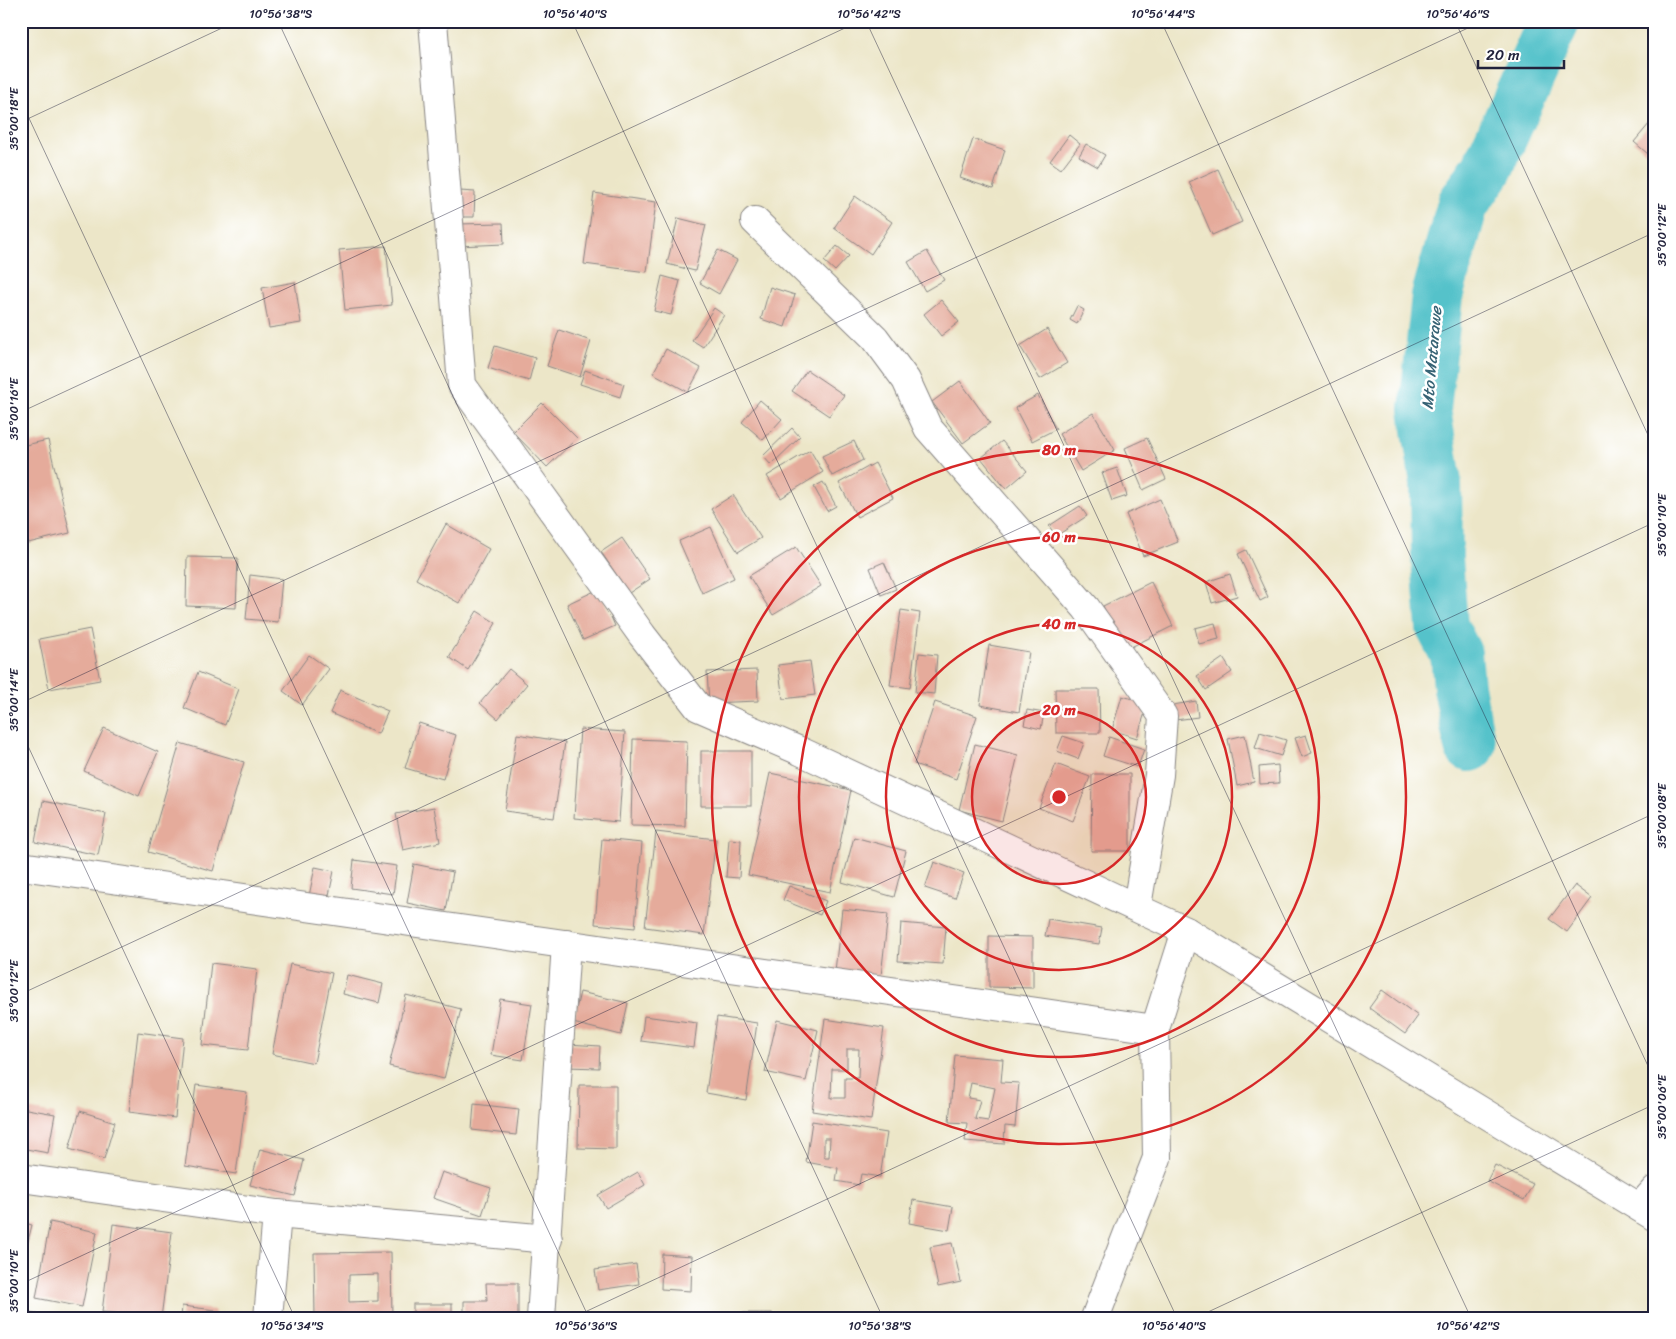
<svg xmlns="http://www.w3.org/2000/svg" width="1676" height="1339" viewBox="0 0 1676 1339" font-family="Sriracha,sans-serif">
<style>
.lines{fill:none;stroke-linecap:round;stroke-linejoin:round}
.river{stroke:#54c2ca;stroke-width:52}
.building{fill:#e5ab9b;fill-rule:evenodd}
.minor-casing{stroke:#878482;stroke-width:30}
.minor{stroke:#fff;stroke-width:28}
.ticks{fill:none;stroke:#22223b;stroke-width:1;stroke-opacity:0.45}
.ring{fill:none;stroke:#d62828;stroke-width:2.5}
.labels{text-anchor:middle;stroke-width:5;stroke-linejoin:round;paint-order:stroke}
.water-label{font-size:16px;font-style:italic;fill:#366274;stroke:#fff}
.centre{fill:#d62828;stroke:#fff;stroke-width:2.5}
.ring-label{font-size:15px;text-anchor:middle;font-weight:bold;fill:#d62828;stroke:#fff;stroke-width:5;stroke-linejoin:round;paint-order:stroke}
.neatline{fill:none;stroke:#22223b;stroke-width:2}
.ticks-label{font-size:12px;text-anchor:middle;fill:#22223b}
</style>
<rect width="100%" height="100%" fill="#fff"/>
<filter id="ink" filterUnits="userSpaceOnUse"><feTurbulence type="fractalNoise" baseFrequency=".02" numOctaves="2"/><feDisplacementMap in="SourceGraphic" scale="10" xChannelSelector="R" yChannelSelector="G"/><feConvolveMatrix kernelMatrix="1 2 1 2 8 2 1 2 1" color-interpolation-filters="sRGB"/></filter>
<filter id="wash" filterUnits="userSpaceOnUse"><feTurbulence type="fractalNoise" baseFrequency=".0096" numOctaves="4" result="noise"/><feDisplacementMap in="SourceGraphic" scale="20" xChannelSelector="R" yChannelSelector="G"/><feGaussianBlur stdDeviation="1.12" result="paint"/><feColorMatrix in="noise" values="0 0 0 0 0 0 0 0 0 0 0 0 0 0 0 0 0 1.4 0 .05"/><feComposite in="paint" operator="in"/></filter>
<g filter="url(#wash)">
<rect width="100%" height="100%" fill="#ece6c8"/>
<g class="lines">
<path class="river" d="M1470 746 1459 687 1456 654 1442 627 1437 558 1436 483 1425 409 1437 296 1463 204 1487 169 1554 21"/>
</g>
<g id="blocks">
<g class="building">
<path d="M1655 117V160L1634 142Z"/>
<path d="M1069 135 1080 144 1061 169 1050 161Z"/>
<path d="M973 139 1005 150 993 189 960 178Z"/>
<path d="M1086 144 1105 155 1098 167 1079 156Z"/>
<path d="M1218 169 1242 222 1212 235 1189 182Z"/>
<path d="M460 191 475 192 474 217H460Z"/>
<path d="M594 193 656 202 647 272 584 264Z"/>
<path d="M855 196 892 222 871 254 834 228Z"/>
<path d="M678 218 706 225 695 271 667 264Z"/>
<path d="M503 223 504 244 458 246 457 224Z"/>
<path d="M386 246 392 305 345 310 339 250Z"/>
<path d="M837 246 849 256 835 271 824 261Z"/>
<path d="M718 250 737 260 719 294 700 283Z"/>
<path d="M927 251 944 280 925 291 908 262Z"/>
<path d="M662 276 680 281 671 315 654 311Z"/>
<path d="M295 282 301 323 269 328 262 288Z"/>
<path d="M770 287 795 295 785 327 761 319Z"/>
<path d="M941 300 959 322 941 336 924 314Z"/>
<path d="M1077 306 1084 310 1077 324 1070 320Z"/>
<path d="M714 308 724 315 703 347 692 340Z"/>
<path d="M1047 329 1067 363 1040 379 1020 346Z"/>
<path d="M559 330 591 341 580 377 547 366Z"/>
<path d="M495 346 535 358 529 381 488 368Z"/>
<path d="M666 349 701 368 688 392 653 373Z"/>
<path d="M585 370 624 384 620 397 580 384Z"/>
<path d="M807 370 844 395 829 416 792 391Z"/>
<path d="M960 381 990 423 963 443 932 402Z"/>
<path d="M1038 395 1056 429 1032 441 1015 408Z"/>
<path d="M760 400 782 419 763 440 742 422Z"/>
<path d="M542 403 577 438 547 467 513 432Z"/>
<path d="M1093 413 1115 450 1081 471 1059 434Z"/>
<path d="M792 428 800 437 771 465 763 456Z"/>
<path d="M1147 438 1166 479 1143 490 1125 448Z"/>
<path d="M48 440 70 533 28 543 21 515V446Z"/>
<path d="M854 441 863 460 832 476 822 456Z"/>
<path d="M1002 441 1027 471 1006 489 981 458Z"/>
<path d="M810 450 823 472 781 498 767 476Z"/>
<path d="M875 463 893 498 857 517 839 483Z"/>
<path d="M1117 468 1127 496 1112 501 1102 473Z"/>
<path d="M823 482 836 506 827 511 814 487Z"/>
<path d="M733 495 761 538 738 552 711 509Z"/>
<path d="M1160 499 1178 542 1143 556 1126 514Z"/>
<path d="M1080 506 1087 516 1056 536 1049 526Z"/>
<path d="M446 524 489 549 459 603 416 579Z"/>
<path d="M711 527 734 578 702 593 679 541Z"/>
<path d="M622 538 650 579 629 593 601 552Z"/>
<path d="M796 547 821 586 773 615 749 576Z"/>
<path d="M1246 550 1268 597 1260 601 1238 554Z"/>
<path d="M187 557 238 558 236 608 186 606Z"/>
<path d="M884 562 896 589 881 595 870 568Z"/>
<path d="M1230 574 1237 596 1212 603 1206 582Z"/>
<path d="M250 575 282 579 278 622 246 619Z"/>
<path d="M1151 582 1173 626 1125 650 1103 606Z"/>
<path d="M599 589 615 626 583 640 567 604Z"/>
<path d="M901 610 920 613 910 688 890 685Z"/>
<path d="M477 611 496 623 468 670 449 657Z"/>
<path d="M1215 623 1219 639 1199 644 1195 628Z"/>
<path d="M90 629 100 680 49 689 39 639Z"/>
<path d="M989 645 1029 652 1019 712 980 705Z"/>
<path d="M919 653 937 655 934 694 915 692Z"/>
<path d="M309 655 329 669 302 705 283 691Z"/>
<path d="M1223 658 1232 672 1206 690 1197 676Z"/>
<path d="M810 661 815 695 783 699 778 665Z"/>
<path d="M509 669 527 684 498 719 480 703Z"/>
<path d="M757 670 758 701 709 703 707 672Z"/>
<path d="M198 672 239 689 225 725 184 708Z"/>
<path d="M1055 689H1099L1100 733H1056Z"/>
<path d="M340 690 388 711 378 734 330 713Z"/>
<path d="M1122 696 1148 703 1137 738 1112 730Z"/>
<path d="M1196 701 1198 717 1175 720 1173 705Z"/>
<path d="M935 702 977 716 956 779 914 764Z"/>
<path d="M1027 710 1044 713 1041 729 1024 725Z"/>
<path d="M419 723 456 735 443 779 405 768Z"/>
<path d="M104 728 158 752 139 796 84 771Z"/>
<path d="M580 729 625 732 619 822 574 818Z"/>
<path d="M1260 732 1286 740 1281 756 1255 748Z"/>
<path d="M517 734 565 742 554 818 505 811Z"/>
<path d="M1245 735 1254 782 1237 786 1228 739Z"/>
<path d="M1306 735 1312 753 1302 757 1295 738Z"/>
<path d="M1063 736 1084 743 1078 759 1057 751Z"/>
<path d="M1109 737 1144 749 1138 767 1103 756Z"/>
<path d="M633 739 687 741 685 826 631 825Z"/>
<path d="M180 743 244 762 213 871 148 852Z"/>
<path d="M975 744 1018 755 1002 821 959 810Z"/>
<rect x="701" y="751" width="50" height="55"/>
<path d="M1056 764 1090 777 1073 821 1039 808Z"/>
<path d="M1278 765 1279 783 1260 784 1259 767Z"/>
<path d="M770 773 851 790 830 892 748 875Z"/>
<path d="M1092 774H1130V851H1091Z"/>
<path d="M43 801 106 814 98 855 35 842Z"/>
<path d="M434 807 440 842 403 850 396 814Z"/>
<path d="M656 832 716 839 704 935 645 927Z"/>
<path d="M854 837 906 851 894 897 842 882Z"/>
<path d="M602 839 642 843 635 928 595 924Z"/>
<path d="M729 839 741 840 739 878 726 877Z"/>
<path d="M354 860 397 866 393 894 351 888Z"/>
<path d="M934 862 964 873 955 898 925 888Z"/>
<path d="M414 864 453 872 446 911 407 903Z"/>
<path d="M315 867 334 871 328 900 309 896Z"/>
<path d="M1575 885 1592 898 1567 932 1549 919Z"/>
<path d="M789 886 826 901 820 915 783 900Z"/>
<path d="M842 909 888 914 881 976 835 971Z"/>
<path d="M1048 919 1102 928 1099 944 1045 936Z"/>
<path d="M901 923 946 927 943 964 898 961Z"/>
<path d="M989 936 1033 937V988L989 987Z"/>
<path d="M211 963 257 969 248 1050 202 1045Z"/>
<path d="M290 964 332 973 314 1063 272 1054Z"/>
<path d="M347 975 383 984 379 1003 343 994Z"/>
<path d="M1382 990 1418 1016 1405 1034 1369 1008Z"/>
<path d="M580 992 628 1003 621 1035 573 1023Z"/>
<path d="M406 995 461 1009 444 1079 389 1066Z"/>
<path d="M500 999 532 1004 523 1060 491 1055Z"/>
<path d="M644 1016 697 1023 694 1048 641 1041Z"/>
<path d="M717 1017 757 1023 746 1100 706 1093Z"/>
<path d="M825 1019 884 1028 871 1120 812 1111ZM847 1049H859L858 1078H845V1098H831L832 1069H847Z"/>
<path d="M777 1020 818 1030 806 1081 765 1072Z"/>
<path d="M138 1032 183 1038 175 1118 129 1112Z"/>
<path d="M568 1044 600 1046 599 1068 566 1067Z"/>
<path d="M955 1055 1003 1059 1001 1082 1019 1083 1015 1127 1005 1126 1004 1144 965 1141 967 1123 949 1122ZM971 1083 995 1088 988 1121 975 1119 980 1100 968 1098Z"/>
<path d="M196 1085 247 1092 236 1174 185 1166Z"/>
<path d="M579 1085H616V1149L578 1148Z"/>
<path d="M474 1104 519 1109 516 1135 472 1130Z"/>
<path d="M21 1108 55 1114 48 1153 21 1148Z"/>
<path d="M80 1111 115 1122 104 1159 69 1149Z"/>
<path d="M812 1121 887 1133 880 1177 861 1174 859 1185 836 1181 838 1168 806 1162ZM824 1138H830L829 1157H824Z"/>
<path d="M260 1149 304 1160 295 1196 250 1185Z"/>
<path d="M1495 1165 1533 1184 1524 1200 1487 1181Z"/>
<path d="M442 1172 491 1188 482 1215 433 1198Z"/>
<path d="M638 1172 645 1185 606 1208 598 1195Z"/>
<path d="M913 1200 953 1207 949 1230 909 1223Z"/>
<path d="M21 1222 32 1225 22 1265H21Z"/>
<path d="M50 1222 97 1232 82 1307 36 1298Z"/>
<path d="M113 1224 172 1232 161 1318 102 1312Z"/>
<path d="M952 1243 961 1282 938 1287 930 1247Z"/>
<path d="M391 1252 392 1318H315L314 1253ZM378 1274V1301L349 1302V1275Z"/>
<path d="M662 1254 692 1256 691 1291 661 1289Z"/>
<path d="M636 1264 639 1284 598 1290 595 1270Z"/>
<path d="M486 1283H518V1318H464V1301H487Z"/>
<rect x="413" y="1304" width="39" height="14"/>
<path d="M182 1306 215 1310 214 1318H181Z"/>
<path d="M21 1309 46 1317V1318H21Z"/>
<rect x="733" y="1313" width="39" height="5"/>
</g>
</g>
</g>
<g filter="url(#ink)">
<use href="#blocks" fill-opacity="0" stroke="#878482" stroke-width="1"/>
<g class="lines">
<g class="minor-casing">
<g id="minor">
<path d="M433 21 462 385 642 635 698 707 800 751 1186 931 1655 1217"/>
<path d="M755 221 875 338 906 380 928 428 1086 608 1163 716 1159 775 1137 906"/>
<path d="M21 866 1155 1029"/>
<path d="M21 1178 277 1214 548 1239"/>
<path d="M1640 1207 1655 1190"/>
<path d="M268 1318 277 1214"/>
<path d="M541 1318 566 944"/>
<path d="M1095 1318 1157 1158 1155 1029 1186 931"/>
</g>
</g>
<use href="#minor" class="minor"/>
</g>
</g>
<path class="ticks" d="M278 21 883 1318M572 21 1177 1318M866 21 1471 1318M1161 21 1655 1081M1455 21 1655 450M21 101 589 1318M21 122 237 21M21 412 860 21M21 703 1483 21M21 731 295 1318M21 994 1655 232M21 1284 1655 522M572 1318 1655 813M1195 1318 1655 1104"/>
<circle cx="1059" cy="797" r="87" fill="#d62828" fill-opacity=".12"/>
<g class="ring">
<circle cx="1059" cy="797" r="87"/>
<circle cx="1059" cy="797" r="173"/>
<circle cx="1059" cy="797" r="260"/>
<circle cx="1059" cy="797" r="347"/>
</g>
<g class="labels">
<g class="water-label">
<text transform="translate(1431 358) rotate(-85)" y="6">Mto Matarawe</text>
</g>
</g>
<circle cx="1059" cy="797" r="8" class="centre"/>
<g class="ring-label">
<text x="1059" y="455">80 m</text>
<text x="1059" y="542">60 m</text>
<text x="1059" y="629">40 m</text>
<text x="1059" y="715">20 m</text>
</g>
<rect width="1676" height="1339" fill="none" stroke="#fff" stroke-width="55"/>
<path d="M1478 60v8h86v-8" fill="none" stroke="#22223b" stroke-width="2.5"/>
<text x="1486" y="60" font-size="15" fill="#22223b" stroke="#ffffff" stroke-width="4" paint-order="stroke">20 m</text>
<rect x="28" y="28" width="1620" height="1284" class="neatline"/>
<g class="ticks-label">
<text x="281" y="18">10°56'38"S</text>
<text x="575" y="18">10°56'40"S</text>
<text x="869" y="18">10°56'42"S</text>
<text x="1163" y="18">10°56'44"S</text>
<text x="1458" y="18">10°56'46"S</text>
<text transform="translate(14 119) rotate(-90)" y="4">35°00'18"E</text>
<text transform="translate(1662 235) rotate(-90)" y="4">35°00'12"E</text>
<text transform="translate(14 409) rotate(-90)" y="4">35°00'16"E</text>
<text transform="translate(1662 525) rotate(-90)" y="4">35°00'10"E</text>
<text transform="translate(14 700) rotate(-90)" y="4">35°00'14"E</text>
<text transform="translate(1662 816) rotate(-90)" y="4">35°00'08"E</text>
<text transform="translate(14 991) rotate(-90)" y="4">35°00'12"E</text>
<text transform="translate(1662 1107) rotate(-90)" y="4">35°00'06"E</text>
<text transform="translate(14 1281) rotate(-90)" y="4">35°00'10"E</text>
<text x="292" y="1330">10°56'34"S</text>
<text x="586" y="1330">10°56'36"S</text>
<text x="880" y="1330">10°56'38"S</text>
<text x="1174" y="1330">10°56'40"S</text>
<text x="1468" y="1330">10°56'42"S</text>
</g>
</svg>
